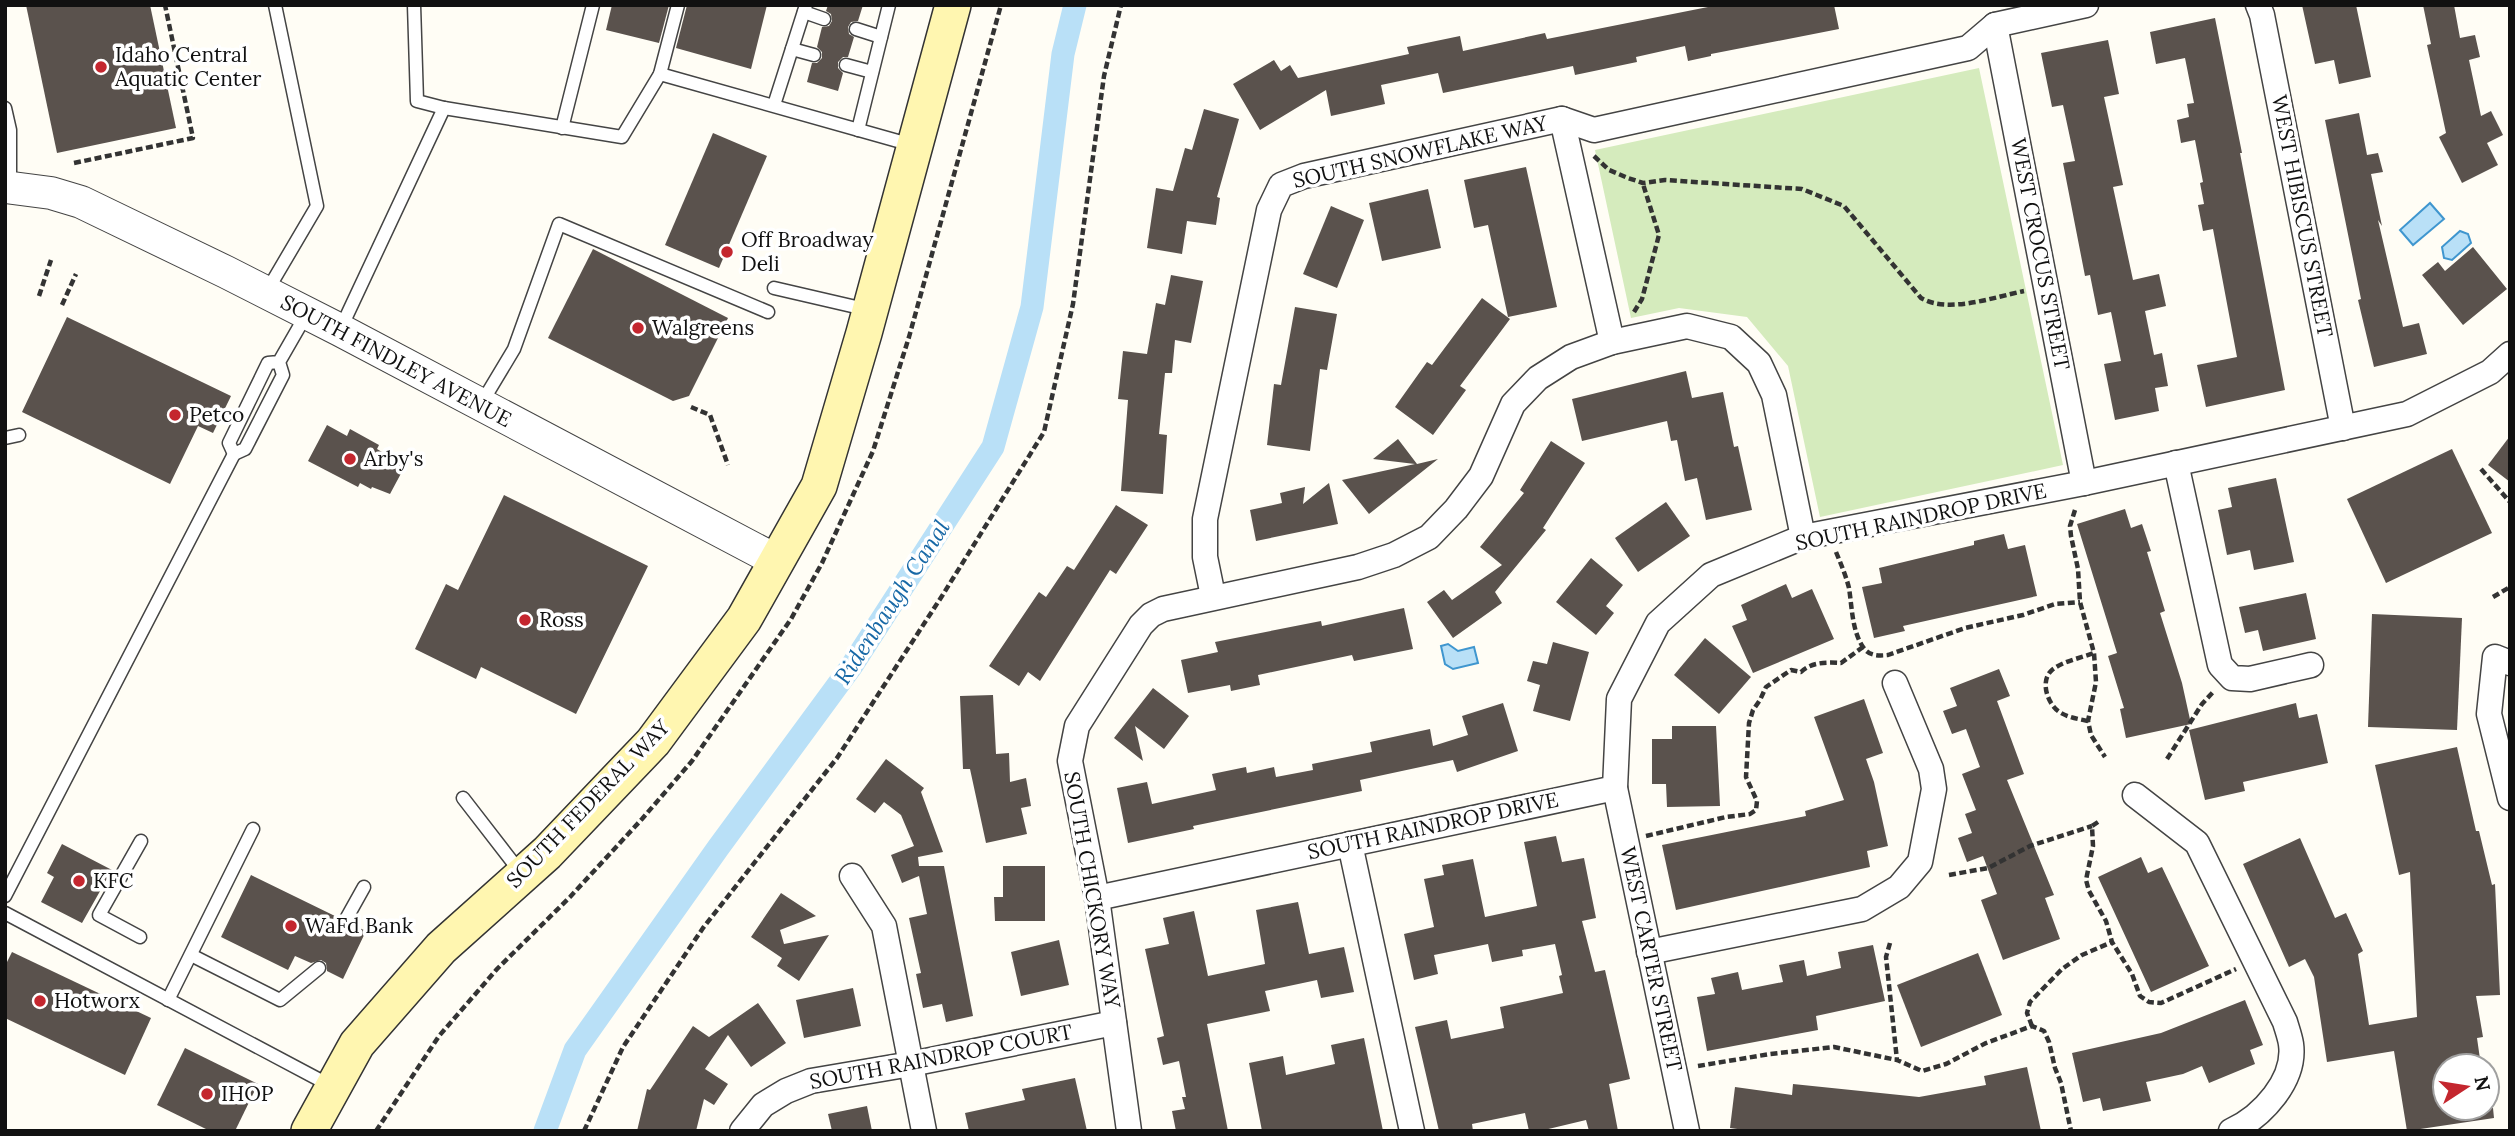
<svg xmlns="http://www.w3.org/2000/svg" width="2515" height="1136" viewBox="0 0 2515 1136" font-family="Lora,serif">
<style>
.green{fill:#d5ebbd}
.water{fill:#b9e0f7;stroke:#3f96cf;stroke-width:2}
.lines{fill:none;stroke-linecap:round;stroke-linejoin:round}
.canal{stroke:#b9e0f7;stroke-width:23}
.building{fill:#5a524d}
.service-casing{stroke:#444;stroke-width:15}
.minor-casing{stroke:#444;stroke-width:27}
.tertiary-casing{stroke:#444;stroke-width:34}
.secondary-casing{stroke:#333;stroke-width:38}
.path{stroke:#333;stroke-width:4.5;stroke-dasharray:7 3.5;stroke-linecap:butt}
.service{stroke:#fff;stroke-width:12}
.minor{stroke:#fff;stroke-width:24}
.tertiary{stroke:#fff;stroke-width:32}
.secondary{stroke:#fff6b0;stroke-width:35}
.poi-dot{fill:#c4262e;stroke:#fff;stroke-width:2.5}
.labels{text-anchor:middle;stroke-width:7;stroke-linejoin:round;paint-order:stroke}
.poi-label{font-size:21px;fill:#111;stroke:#fff;text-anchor:start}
.street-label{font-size:21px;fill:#111;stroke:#fff}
.water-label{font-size:23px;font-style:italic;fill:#1768a6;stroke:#fff}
</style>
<rect width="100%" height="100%" fill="#fffdf5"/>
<path class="green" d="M1979 68 2063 465 1820 517 1788 366 1747 317 1679 308 1631 318 1595 150Z"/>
<g class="water">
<path d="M2430 203 2444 219 2413 245 2400 230Z"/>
<path d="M2460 231 2468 234 2471 243 2452 260 2444 258 2442 247Z"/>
<path d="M1448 644 1458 651 1474 647 1478 663 1453 669 1445 664 1441 646Z"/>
</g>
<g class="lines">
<path class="canal" d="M545 1131 575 1050 718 848 851 667 993 447 1032 307 1063 54 1075 5"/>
</g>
<g class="building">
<path d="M26 5H150L176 128 57 153Z"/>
<path d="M612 5H669L659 43 606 30Z"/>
<path d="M687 5H767L751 69 676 48Z"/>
<path d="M828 5H863L858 21 851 22 848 27 849 34 854 37 848 57H843L838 62V68L843 73 838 91 807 82 812 63H817L822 58V52L817 47 822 27 829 26 832 21 831 14 826 11Z"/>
<path d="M1718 5H1834L1839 29 1711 54V56L1688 61 1685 46 1636 57 1637 62 1575 75 1573 66 1443 93 1438 73 1381 85 1385 104 1331 116 1326 90 1260 130 1233 84 1274 60 1281 71 1290 65 1298 78 1409 54 1407 47 1460 36 1463 51 1545 33 1547 39Z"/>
<path d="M2302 5H2356L2371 77 2339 84 2334 60 2315 64Z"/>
<path d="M2423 5H2454L2460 38 2475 35 2480 57 2469 60 2481 116 2491 111 2503 135 2487 143 2498 165 2462 183 2439 137 2446 133 2427 45 2431 44Z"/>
<path d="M2215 18 2242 153H2240L2285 390 2206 407 2197 365 2237 357 2213 229 2203 231 2198 205 2204 204 2200 183 2203 182 2195 140 2181 143 2177 120 2189 117 2187 104 2194 103 2185 58 2156 64 2150 32Z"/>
<path d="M2108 40 2119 94 2104 97 2123 185 2113 187 2133 280 2159 274 2166 306 2145 311 2154 355 2162 353 2168 386 2155 388 2159 411 2115 420 2104 364 2121 361 2111 312 2098 315 2090 275 2085 276 2063 163 2075 161 2063 105 2052 107 2041 53Z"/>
<path d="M1204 109 1239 119 1217 197 1220 198 1216 225 1187 221 1182 254 1147 248 1156 188 1173 191 1185 148 1192 150Z"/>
<path d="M2359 113 2367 155 2378 153 2383 172 2371 174 2382 226 2378 220 2403 327 2419 323 2427 354 2374 367 2358 300 2361 299 2325 120Z"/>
<path d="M713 133 767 156 719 268 665 245Z"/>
<path d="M1526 167 1557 307 1508 317 1488 225 1474 228 1464 180Z"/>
<path d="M1428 189 1441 248 1382 261 1369 203Z"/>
<path d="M1331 206 1364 220 1337 288 1303 274Z"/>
<path d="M2473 247 2507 289 2463 325 2422 275 2438 262 2445 271Z"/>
<path d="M593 249 728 318 689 396 673 401 548 338Z"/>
<path d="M1171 275 1203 281 1191 343 1175 340 1172 373H1165L1159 434 1167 435 1163 494 1121 491 1128 400 1118 399 1123 351 1147 354 1156 303 1165 305Z"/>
<path d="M1482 298 1510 319 1460 386 1466 390 1433 435 1395 407 1427 362 1432 365Z"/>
<path d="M1295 307 1337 314 1327 370 1320 369 1310 451 1267 445 1274 384 1281 385Z"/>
<path d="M67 317 231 396 213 433 198 426 170 484 22 412Z"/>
<path d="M1686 371 1692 398 1723 392 1734 447 1738 446 1752 510 1706 520 1697 478 1685 481 1677 440 1671 441 1667 421 1582 441 1572 399Z"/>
<path d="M327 425 347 436 350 429 379 445 377 449 405 466 390 494 372 487 371 489 360 483 358 487 308 461Z"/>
<path d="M2510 436V482L2488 465Z"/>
<path d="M1398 439 1417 464 1438 459 1369 514 1342 480 1415 464 1373 459Z"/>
<path d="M1551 441 1585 463 1543 528 1546 530 1495 592 1502 603 1453 638 1427 602 1444 590 1452 600 1502 565 1480 547 1524 493 1520 490Z"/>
<path d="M2452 449 2492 533 2386 583 2347 499Z"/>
<path d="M2276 478 2294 562 2254 570 2250 550 2227 555 2218 510 2232 507 2228 488Z"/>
<path d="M1329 483 1338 524 1256 541 1250 510 1282 503 1280 493 1305 487 1303 504Z"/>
<path d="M504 495 648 566 576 714 481 667 476 679 415 649 446 584 458 590Z"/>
<path d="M1666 502 1690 536 1638 572 1615 538Z"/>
<path d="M1116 505 1148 525 1116 574 1110 570 1040 681 1028 672 1019 686 989 666 1039 592 1046 597 1067 566 1074 570Z"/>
<path d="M2125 509 2131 528 2142 524 2151 551 2147 552 2165 611 2160 613 2182 683 2191 724 2126 738 2120 709 2124 708 2108 656 2117 653 2077 524Z"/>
<path d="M2004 534 2008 549 2025 545 2037 596 1903 626 1905 631 1874 638 1862 587 1882 583 1879 568 1974 545V541Z"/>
<path d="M1591 558 1623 585 1606 606 1614 613 1596 635 1556 602Z"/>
<path d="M1786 584 1792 598 1812 589 1834 639 1753 673 1732 626 1747 620 1741 605Z"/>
<path d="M2306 593 2316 639 2263 651 2258 630 2245 633 2239 607Z"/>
<path d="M1404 608 1413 649 1354 661 1352 655 1258 675 1260 685 1231 691 1230 685 1188 693 1181 660 1218 652 1215 642 1321 621 1322 626Z"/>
<path d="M2372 614 2462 618 2457 730 2368 727Z"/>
<path d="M1705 638 1751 677 1719 714 1674 675Z"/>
<path d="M1553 642 1589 652 1570 721 1533 711 1540 685 1527 681 1533 661 1547 664Z"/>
<path d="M1999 669 2010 696 1997 701 2024 774 2007 780 2054 895 2045 898 2060 939 2003 960 1981 900 1997 894 1983 856 1967 862 1958 838 1972 833 1965 814 1976 810 1962 774 1980 767 1966 729 1952 734 1943 711 1957 706 1950 688Z"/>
<path d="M1153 688 1189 716 1164 749 1135 726 1143 761 1114 738Z"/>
<path d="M993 695 996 754 1009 753 1010 782 1026 778 1031 806 1021 808 1027 834 986 843 970 769H963L960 696Z"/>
<path d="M1864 699 1883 753 1866 759 1874 782 1888 846 1867 851 1870 867 1676 910 1662 845 1806 816 1805 811 1844 800 1814 717Z"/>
<path d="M1503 703 1518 751 1457 772 1453 760 1360 780 1362 791 1193 826 1194 829 1128 843 1117 788 1147 782 1152 804 1216 790 1212 774 1246 767 1247 773 1274 767 1276 777 1313 770 1312 764 1372 752 1370 742 1430 729 1433 746 1468 735 1462 716Z"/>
<path d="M2296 703 2299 718 2317 714 2328 763 2243 782 2245 791 2205 800 2189 730Z"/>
<path d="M1672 726H1716L1720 806 1667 807 1666 784H1652V739H1672Z"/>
<path d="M2457 747 2476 831H2479L2492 885 2495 884 2500 995 2476 996 2483 1037 2477 1038 2481 1066H2445V1108H2493L2494 1118 2407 1131 2394 1051 2327 1062 2314 977 2305 959 2289 967 2243 864 2300 838 2335 918 2346 913 2363 951 2358 954 2369 1025 2417 1017 2410 872 2399 875 2375 765Z"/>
<path d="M886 759 924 788 921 792 943 852 918 857 919 866H944L973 1016 946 1022 942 1004 923 1008 916 974 921 973 909 918 927 914 919 876 902 883 891 855 914 846 901 815 884 802 875 813 856 799Z"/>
<path d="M1556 836 1562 862 1584 858 1596 918 1582 921 1595 972 1605 970 1630 1079 1609 1084 1618 1131H1589L1586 1120 1540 1131H1529L1525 1113 1472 1124 1473 1131H1439L1415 1027 1447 1020 1451 1039 1504 1028 1500 1007 1563 993 1559 976 1562 975 1555 944 1522 950 1523 956 1492 962 1488 944 1434 955 1438 974 1414 980 1404 934 1434 927 1424 879 1444 875 1442 865 1473 859 1485 917 1537 906 1524 842Z"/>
<path d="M62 844 112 870 82 923 41 902 54 877 47 873Z"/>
<path d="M2141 857 2148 873 2162 867 2209 966 2151 992 2098 877Z"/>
<path d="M1003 866H1045V921H995L994 897H1003Z"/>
<path d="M251 875 337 917V925L341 929H349L353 925 366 931 343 979 327 971 326 963 321 960 311 963 295 956 288 970 221 937Z"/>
<path d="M781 893 816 916 780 930 784 944 829 935 799 981 777 966 782 958 751 937Z"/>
<path d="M1298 902 1309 954 1344 947 1354 992 1321 998 1317 980 1265 991 1270 1011 1207 1024 1228 1131H1176L1172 1111 1185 1109 1182 1097H1186L1179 1061 1163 1065 1157 1038 1164 1036 1145 949 1169 944 1163 918 1194 911 1208 976 1265 964 1256 910Z"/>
<path d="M1059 940 1069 985 1021 996 1011 952Z"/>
<path d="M1873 945 1885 1001 1816 1016 1818 1030 1707 1051 1697 997 1715 994 1711 978 1738 972 1742 990 1783 982 1779 965 1804 960 1807 976 1841 968 1838 952Z"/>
<path d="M12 952 151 1018 125 1075 5 1018V966Z"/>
<path d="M1978 953 2002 1015 1921 1047 1897 985Z"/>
<path d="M853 988 861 1026 804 1038 796 1000Z"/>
<path d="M2245 1000 2263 1045 2250 1050 2255 1064 2209 1083 2202 1066 2183 1074 2146 1082 2151 1101 2103 1111 2100 1098 2083 1102 2072 1053 2161 1033Z"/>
<path d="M758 1003 786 1043 751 1067 728 1035 705 1069 728 1084 714 1105 704 1099 696 1131H637L647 1089 650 1090 693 1026 709 1037Z"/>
<path d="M1364 1038 1383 1131H1262L1249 1063 1283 1056 1286 1075 1335 1064 1331 1045Z"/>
<path d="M185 1048 258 1084 235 1131H210L157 1105Z"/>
<path d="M2027 1067 2041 1131H1752L1730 1128 1735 1087 1792 1095 1793 1084 1919 1097 1986 1085 1984 1076Z"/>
<path d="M1075 1078 1087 1131H969L965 1113 1025 1100 1022 1089Z"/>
<path d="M867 1106 872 1131H832L828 1114Z"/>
</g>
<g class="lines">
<g class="service-casing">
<g id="service">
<path d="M414 5 417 101 444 108 622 137 660 74 678 5"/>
<path d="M804 12 824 19"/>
<path d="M856 29 881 37"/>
<path d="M792 49 814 55"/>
<path d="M846 65 872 72"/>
<path d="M660 74 912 145"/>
<path d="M774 105 806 5"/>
<path d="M5 108 10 130V187"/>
<path d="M562 128 593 5"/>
<path d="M858 130 889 5"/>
<path d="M774 288 869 310"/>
<path d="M267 291 317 206 275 5"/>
<path d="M340 330 444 108"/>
<path d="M279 362 268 363 229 443 234 454 245 449 283 375 279 362 306 315"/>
<path d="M481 404 514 349 559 224 768 312"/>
<path d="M5 438 19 435"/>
<path d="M463 798 521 873"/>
<path d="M5 896 234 454"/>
<path d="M5 913 333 1087"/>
<path d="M345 921 364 887"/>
<path d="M140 937 99 915 141 841"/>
<path d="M191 955 280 1000 319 968"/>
<path d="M168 1000 253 829"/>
</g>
</g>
<g class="minor-casing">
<g id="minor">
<path d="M2258 5 2262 15 2343 428"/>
<path d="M1995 25 2084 483"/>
<path d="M1562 119 1612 342"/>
<path d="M2176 463 2220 665 2232 678 2250 679 2311 665"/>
<path d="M1213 596 1205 557V519L1269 210 1281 185 1304 176 1562 119 1594 130 1968 48 1995 25 2086 5"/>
<path d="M2510 663 2495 657 2489 714 2510 798"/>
<path d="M1615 788 1687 1131"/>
<path d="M2135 795 2197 843 2285 1022C2287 1029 2290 1037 2291 1044 2296 1080 2262 1117 2231 1131"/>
<path d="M1350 844 1412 1131"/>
<path d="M852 876 884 926 924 1131"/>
<path d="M1097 898 1615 788 1619 699 1658 623 1711 575 1803 537 2084 483 2407 414 2490 372 2510 354"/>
<path d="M1649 952 1862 909 1899 887 1920 862 1934 789 1931 769 1895 683"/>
<path d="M742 1131 763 1105 786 1091 811 1081 911 1064 1114 1023"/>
<path d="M1129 1131 1097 898 1070 761 1077 726 1141 625 1151 615 1163 609 1358 567 1394 555 1429 537 1456 509 1481 476 1513 404 1538 378 1571 357 1612 342 1687 326 1731 337 1759 363 1774 395 1803 537"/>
</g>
</g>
<g class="tertiary-casing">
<path id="tertiary" d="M5 187 51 193 81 202 226 272 340 330 777 561"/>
</g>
<g class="secondary-casing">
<path id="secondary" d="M309 1131 357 1044 441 948 547 853 653 742 744 619 819 486 864 333 953 5"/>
</g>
<g class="path">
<path d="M1594 156 1609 170 1628 178 1643 183 1665 180 1802 189 1844 206 1921 298C1948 314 1994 297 2024 291"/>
<path d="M74 163 193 138 165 5"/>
<path d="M39 296 51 260"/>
<path d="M62 305 76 274"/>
<path d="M1634 312 1642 299 1659 235 1643 184"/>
<path d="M691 407 710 415 728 465"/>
<path d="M2481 469 2510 502"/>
<path d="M2075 510 2070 526 2071 536 2078 569 2080 602 2094 653 2096 682 2088 721 2091 735 2105 757"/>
<path d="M1836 552C1841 564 1846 576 1849 588 1852 607 1852 631 1863 647 1869 656 1878 656 1888 655L1965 628 2023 615 2055 604 2080 602"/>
<path d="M2493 597 2510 587"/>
<path d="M2088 721C2079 719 2070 718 2061 713 2048 706 2039 681 2052 670 2063 661 2081 658 2094 653"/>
<path d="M2167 759 2202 704 2214 691"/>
<path d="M2098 822 2092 826 2093 846 2086 880 2089 891 2106 921 2112 942 2132 974 2140 996 2149 1002 2161 1003 2236 969"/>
<path d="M1646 836 1726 817 1750 814 1756 810 1757 801 1746 777 1749 723 1753 710 1760 700 1766 687 1791 670 1801 672C1811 662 1827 662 1841 663L1863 647"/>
<path d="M1949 875 1988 868 2030 846 2092 826"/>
<path d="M1890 943 1886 957 1897 1060 1922 1071 1946 1064 1986 1043 2032 1026 2044 1031 2049 1042 2055 1068 2061 1083 2071 1131"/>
<path d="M2032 1026 2027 1013 2030 1002 2062 969 2082 955 2112 942"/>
<path d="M1698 1066 1770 1054 1834 1047 1897 1060"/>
<path d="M376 1131 439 1036 497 969 570 897 642 819 692 761 791 619 822 563 873 451 909 337 1001 5"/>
<path d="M584 1131 623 1047 703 928 837 758 942 596 1044 432 1073 304 1104 76 1121 5"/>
</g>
<use href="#service" class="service"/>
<use href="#minor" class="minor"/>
<use href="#tertiary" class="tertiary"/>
<use href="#secondary" class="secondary"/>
</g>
<g class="poi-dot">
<circle cx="101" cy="67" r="7"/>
<circle cx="727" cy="252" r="7"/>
<circle cx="638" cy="328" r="7"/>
<circle cx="175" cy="415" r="7"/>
<circle cx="350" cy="459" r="7"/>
<circle cx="525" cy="620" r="7"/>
<circle cx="79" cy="881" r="7"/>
<circle cx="291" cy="926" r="7"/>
<circle cx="40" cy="1001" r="7"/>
<circle cx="207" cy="1094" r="7"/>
</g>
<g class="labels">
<g class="poi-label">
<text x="115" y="62">Idaho Central<tspan x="115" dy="24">Aquatic Center</tspan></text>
<text x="741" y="247">Off Broadway<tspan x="741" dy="24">Deli</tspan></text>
<text x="652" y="335">Walgreens</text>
<text x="189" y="422">Petco</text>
<text x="364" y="466">Arby's</text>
<text x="539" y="627">Ross</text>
<text x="93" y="888">KFC</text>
<text x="305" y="933">WaFd Bank</text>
<text x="54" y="1008">Hotworx</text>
<text x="221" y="1101">IHOP</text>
</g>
<g class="street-label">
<text transform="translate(1420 152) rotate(-13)" y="7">SOUTH SNOWFLAKE WAY</text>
<text transform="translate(2302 216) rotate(79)" y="7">WEST HIBISCUS STREET</text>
<text transform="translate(2040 254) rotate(79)" y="7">WEST CROCUS STREET</text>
<text transform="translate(396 361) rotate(28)" y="7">SOUTH FINDLEY AVENUE</text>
<text transform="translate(1921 517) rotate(-12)" y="7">SOUTH RAINDROP DRIVE</text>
<text transform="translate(588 804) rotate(-46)" y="7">SOUTH FEDERAL WAY</text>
<text transform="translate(1433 826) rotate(-12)" y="7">SOUTH RAINDROP DRIVE</text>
<text transform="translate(1092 890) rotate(80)" y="7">SOUTH CHICKORY WAY</text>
<text transform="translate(1651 959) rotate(78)" y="7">WEST CARTER STREET</text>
<text transform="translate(941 1057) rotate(-11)" y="7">SOUTH RAINDROP COURT</text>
</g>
<g class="water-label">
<text transform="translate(892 602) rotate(-57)" y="8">Ridenbaugh Canal</text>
</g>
</g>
<rect width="2515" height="1136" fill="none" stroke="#111111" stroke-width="14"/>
<g transform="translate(2466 1087) rotate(78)"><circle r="33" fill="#ffffff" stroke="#a0a0a0" stroke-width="2"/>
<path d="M0-5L12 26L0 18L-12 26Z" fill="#c4262e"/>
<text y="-10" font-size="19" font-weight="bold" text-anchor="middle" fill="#111111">N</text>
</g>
</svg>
